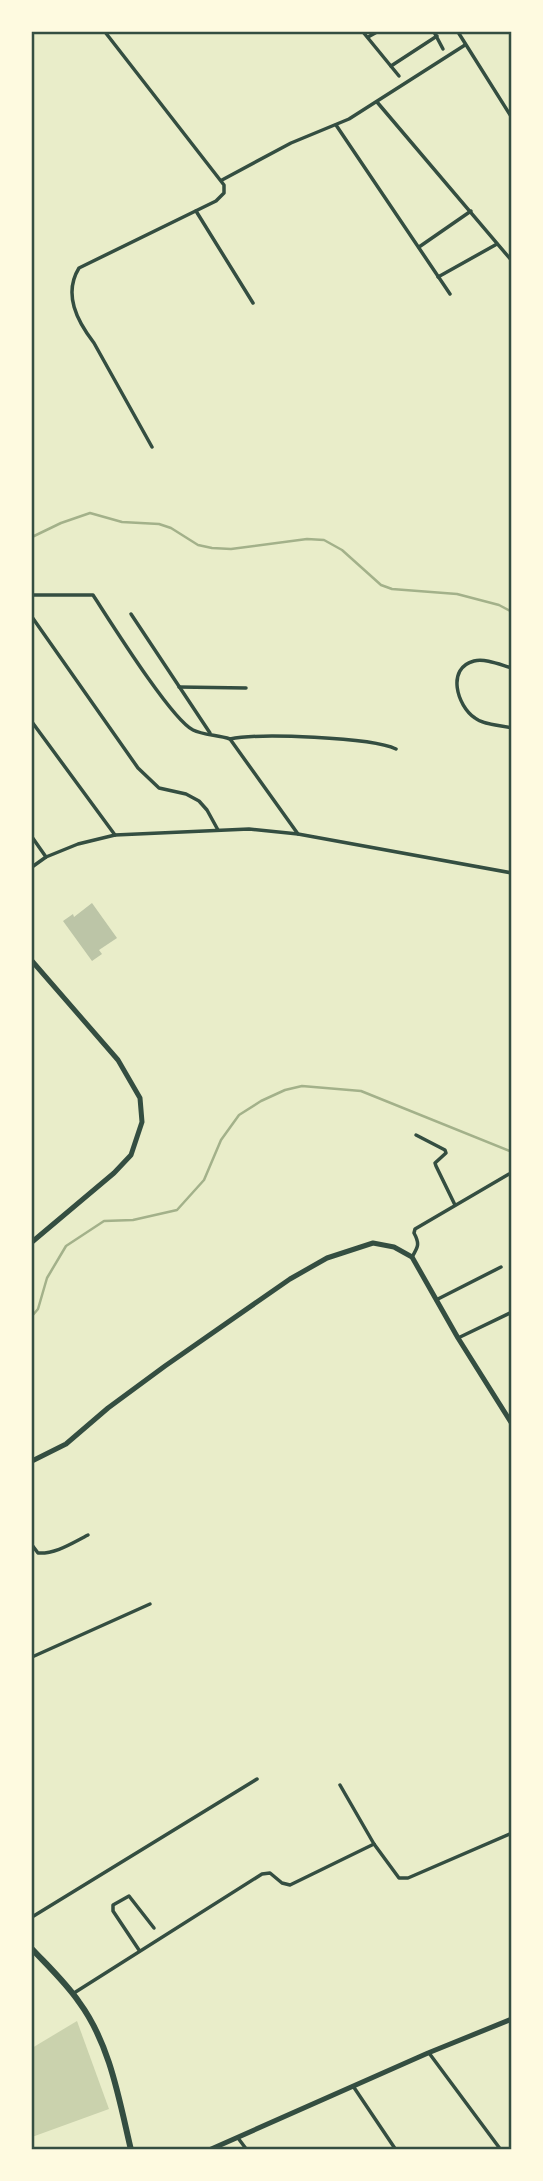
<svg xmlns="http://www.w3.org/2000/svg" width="543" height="2181" viewBox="0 0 543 2181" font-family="'Asap Condensed',sans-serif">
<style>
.green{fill:#cad2ad}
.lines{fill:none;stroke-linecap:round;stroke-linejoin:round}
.stream{stroke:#a3b18a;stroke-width:2.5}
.building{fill:#bcc5a7}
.minor{stroke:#344e41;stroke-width:3.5}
.tertiary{stroke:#344e41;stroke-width:5}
.secondary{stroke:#344e41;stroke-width:5}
.primary{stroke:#344e41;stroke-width:6}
.neatline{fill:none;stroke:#344e41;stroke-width:2.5}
</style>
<rect width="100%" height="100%" fill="#e9edc9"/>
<path class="green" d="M77 2021 109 2109 32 2137V2048Z"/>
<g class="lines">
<g class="stream">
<path d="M32 537 61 523 90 513 122 522 159 524 171 528 198 545 212 548 231 549 307 539 324 540 342 550 381 585 392 589 457 594 499 605 512 612"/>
<path d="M32 1316 38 1309 47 1278 66 1246 104 1221 133 1220 177 1210 204 1180 221 1140 239 1115 261 1101 285 1090 302 1086 361 1091 512 1152"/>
</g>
</g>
<path class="building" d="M92 903 117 938 99 950 102 954 92 961 63 921 73 914 74 917Z"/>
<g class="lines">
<g class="minor">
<path d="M105 32 224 185V193L216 201 79 268C63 294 77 321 94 343L152 447"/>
<path d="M363 32 399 76"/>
<path d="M434 32 443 49"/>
<path d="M458 32 512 118"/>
<path d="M368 37 377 32"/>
<path d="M391 66 437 36"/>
<path d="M377 102 512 261"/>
<path d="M336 125 450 294"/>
<path d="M222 180 291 143 349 119 465 45"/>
<path d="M196 211 253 303"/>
<path d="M419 247 471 211"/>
<path d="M438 277 497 244"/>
<path d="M32 595H93C110 621 171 719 193 730 203 735 218 735 230 739L298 834"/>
<path d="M131 614 210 733"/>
<path d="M32 617 138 768 159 788 186 794 199 801 207 810 218 830"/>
<path d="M512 668C501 665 485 658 474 661 446 668 457 706 475 718 483 725 501 725 512 728"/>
<path d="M179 687 246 688"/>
<path d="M32 722 115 835"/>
<path d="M230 739C258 733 371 737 396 749"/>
<path d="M32 837 46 857"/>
<path d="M32 867 46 857 78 844 115 835 249 829 298 834 512 873"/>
<path d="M416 1135 445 1150 446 1153 435 1163 436 1166 455 1205"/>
<path d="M412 1257C418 1247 420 1244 414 1233L415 1229 509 1174"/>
<path d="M436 1300 501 1267"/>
<path d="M458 1338 512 1312"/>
<path d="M32 1545 38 1553C56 1554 72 1543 88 1535"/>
<path d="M32 1657 150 1604"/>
<path d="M340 1785 374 1844 399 1878H408L512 1833"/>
<path d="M32 1917 257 1779"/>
<path d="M139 1950 113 1911V1905L129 1896 154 1928"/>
<path d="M74 1993 262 1874 270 1873 282 1883 290 1885 374 1844"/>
<path d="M429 2053 501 2150"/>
<path d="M353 2086 396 2150"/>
<path d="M238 2138 247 2150"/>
</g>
<g class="tertiary">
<path d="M32 1461 66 1444 108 1408 165 1366 290 1279 327 1258 373 1243 394 1247 412 1257 458 1338 512 1424"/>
<path d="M209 2150 428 2053 512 2019"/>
</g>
<path class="secondary" d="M32 961 118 1060 140 1098 142 1122 131 1155 114 1173 32 1242"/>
<path class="primary" d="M32 1949C48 1966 66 1983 79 2002 110 2044 119 2099 131 2150"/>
</g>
<rect width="543" height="2181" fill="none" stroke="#fefae0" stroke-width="66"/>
<rect x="33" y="33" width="477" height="2115" class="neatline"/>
</svg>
